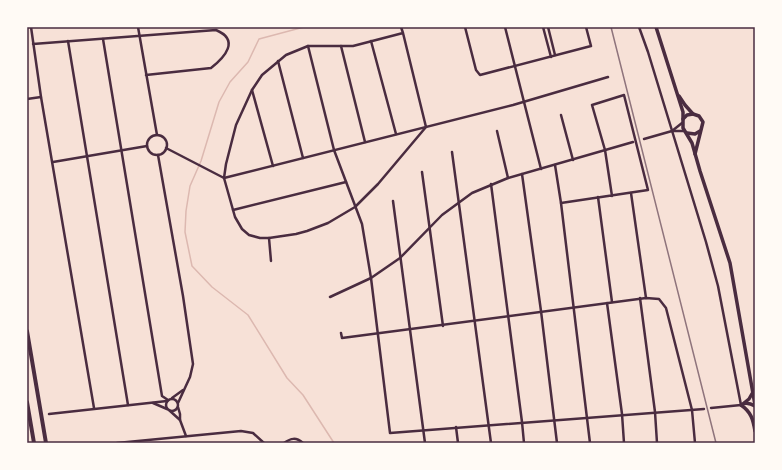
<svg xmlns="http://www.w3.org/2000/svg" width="782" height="470" viewBox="0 0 782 470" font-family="Jost,sans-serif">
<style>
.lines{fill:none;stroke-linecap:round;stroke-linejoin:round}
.stream{stroke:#dcb8b0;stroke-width:1.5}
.minor{stroke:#4a2c40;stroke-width:2.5}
.primary{stroke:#4a2c40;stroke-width:3.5}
.motorway{stroke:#4a2c40;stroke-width:4}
.rail{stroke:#8f747c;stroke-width:1.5}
.neatline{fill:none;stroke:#4a2c40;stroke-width:1.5}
</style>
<rect width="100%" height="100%" fill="#f7e1d7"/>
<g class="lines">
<path class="stream" d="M304 27 259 39 248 62 230 82 219 102 201 161 190 186 186 211 185 232 192 266 212 287 248 315 287 378 303 395 334 443"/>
<g class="minor">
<path d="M31 27 41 97 94 408"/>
<path d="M138 27 157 135"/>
<path d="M401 27 403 33 426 127 378 184 355 207 328 223 307 231 296 234 269 238H260L249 235 242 229 235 217 224 178 226 164 236 125 252 90 262 75 286 55 308 46H353L403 33"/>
<path d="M465 27 476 70 480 75 591 46 586 27"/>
<path d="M505 27 541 169"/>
<path d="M543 27 551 57"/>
<path d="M548 27 555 55"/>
<path d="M639 27 648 52 706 242 718 286 741 405 711 408"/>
<path d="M103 39 162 396 168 400"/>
<path d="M68 41 128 405"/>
<path d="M371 41 396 134"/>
<path d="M33 44 216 30C240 40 225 57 211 68L146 75"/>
<path d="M308 46 334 150 362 224 371 278 390 433 704 409"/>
<path d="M341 46 365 142"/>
<path d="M278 61 303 158"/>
<path d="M252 90 273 166"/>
<path d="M27 99 41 97"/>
<path d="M561 115 573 160"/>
<path d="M497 131 508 178"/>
<path d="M672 131 682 123"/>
<circle cx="157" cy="145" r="10"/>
<path d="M644 139 672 131H685"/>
<path d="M166 148 224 178 513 105 608 77"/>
<path d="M452 152 491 443"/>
<path d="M158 155 183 296 193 364 190 377 178 403"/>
<path d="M53 162 147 146"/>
<path d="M555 165 561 203 590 443"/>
<path d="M422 172 443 326"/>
<path d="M522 174 541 311 557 443"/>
<path d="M491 184 522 422 524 443"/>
<path d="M631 193 646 298"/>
<path d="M598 197 612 302"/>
<path d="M393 201 425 443"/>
<path d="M561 203 648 190 624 95 592 105 605 150 612 196"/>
<path d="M233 210 346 182"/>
<path d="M269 238 271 261"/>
<path d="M330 297 371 278 400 258 442 215 472 193 508 178 633 142"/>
<path d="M640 298 655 412 657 443"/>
<path d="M607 303 622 414 624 443"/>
<path d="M341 333 342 338 646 298 659 299 666 308 692 410 695 443"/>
<path d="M172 398 183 390"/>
<circle cx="172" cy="405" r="6"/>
<path d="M153 403 167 409"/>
<path d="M178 407 180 414V420L186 436"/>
<path d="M170 411 180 420"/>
<path d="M49 414 167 401"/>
<path d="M456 427 458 443"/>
<path d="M117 443 241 431 253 433 264 443"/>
<path d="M284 443C291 438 296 437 303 443"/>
</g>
<g class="primary">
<path d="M656 27 683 112V128L692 143 700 171 730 263 755 405"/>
<path d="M679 96 685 105 693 114 699 116 703 122 695 154"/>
<path d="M683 119 687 115 693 114"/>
<path d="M687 133 695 134 700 131"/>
<path d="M744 403 749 399 753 392"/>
<path d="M741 405C751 412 753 419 755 431"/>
<path d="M741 405C745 402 750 403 755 406"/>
</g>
<g class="motorway">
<path d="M27 331 46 443"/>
<path d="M27 402 34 443"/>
</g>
<path class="rail" d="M611 27 716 443"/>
</g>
<rect width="782" height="470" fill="none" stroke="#fffaf5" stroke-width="56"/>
<rect x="28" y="28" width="726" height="414" class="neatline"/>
</svg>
